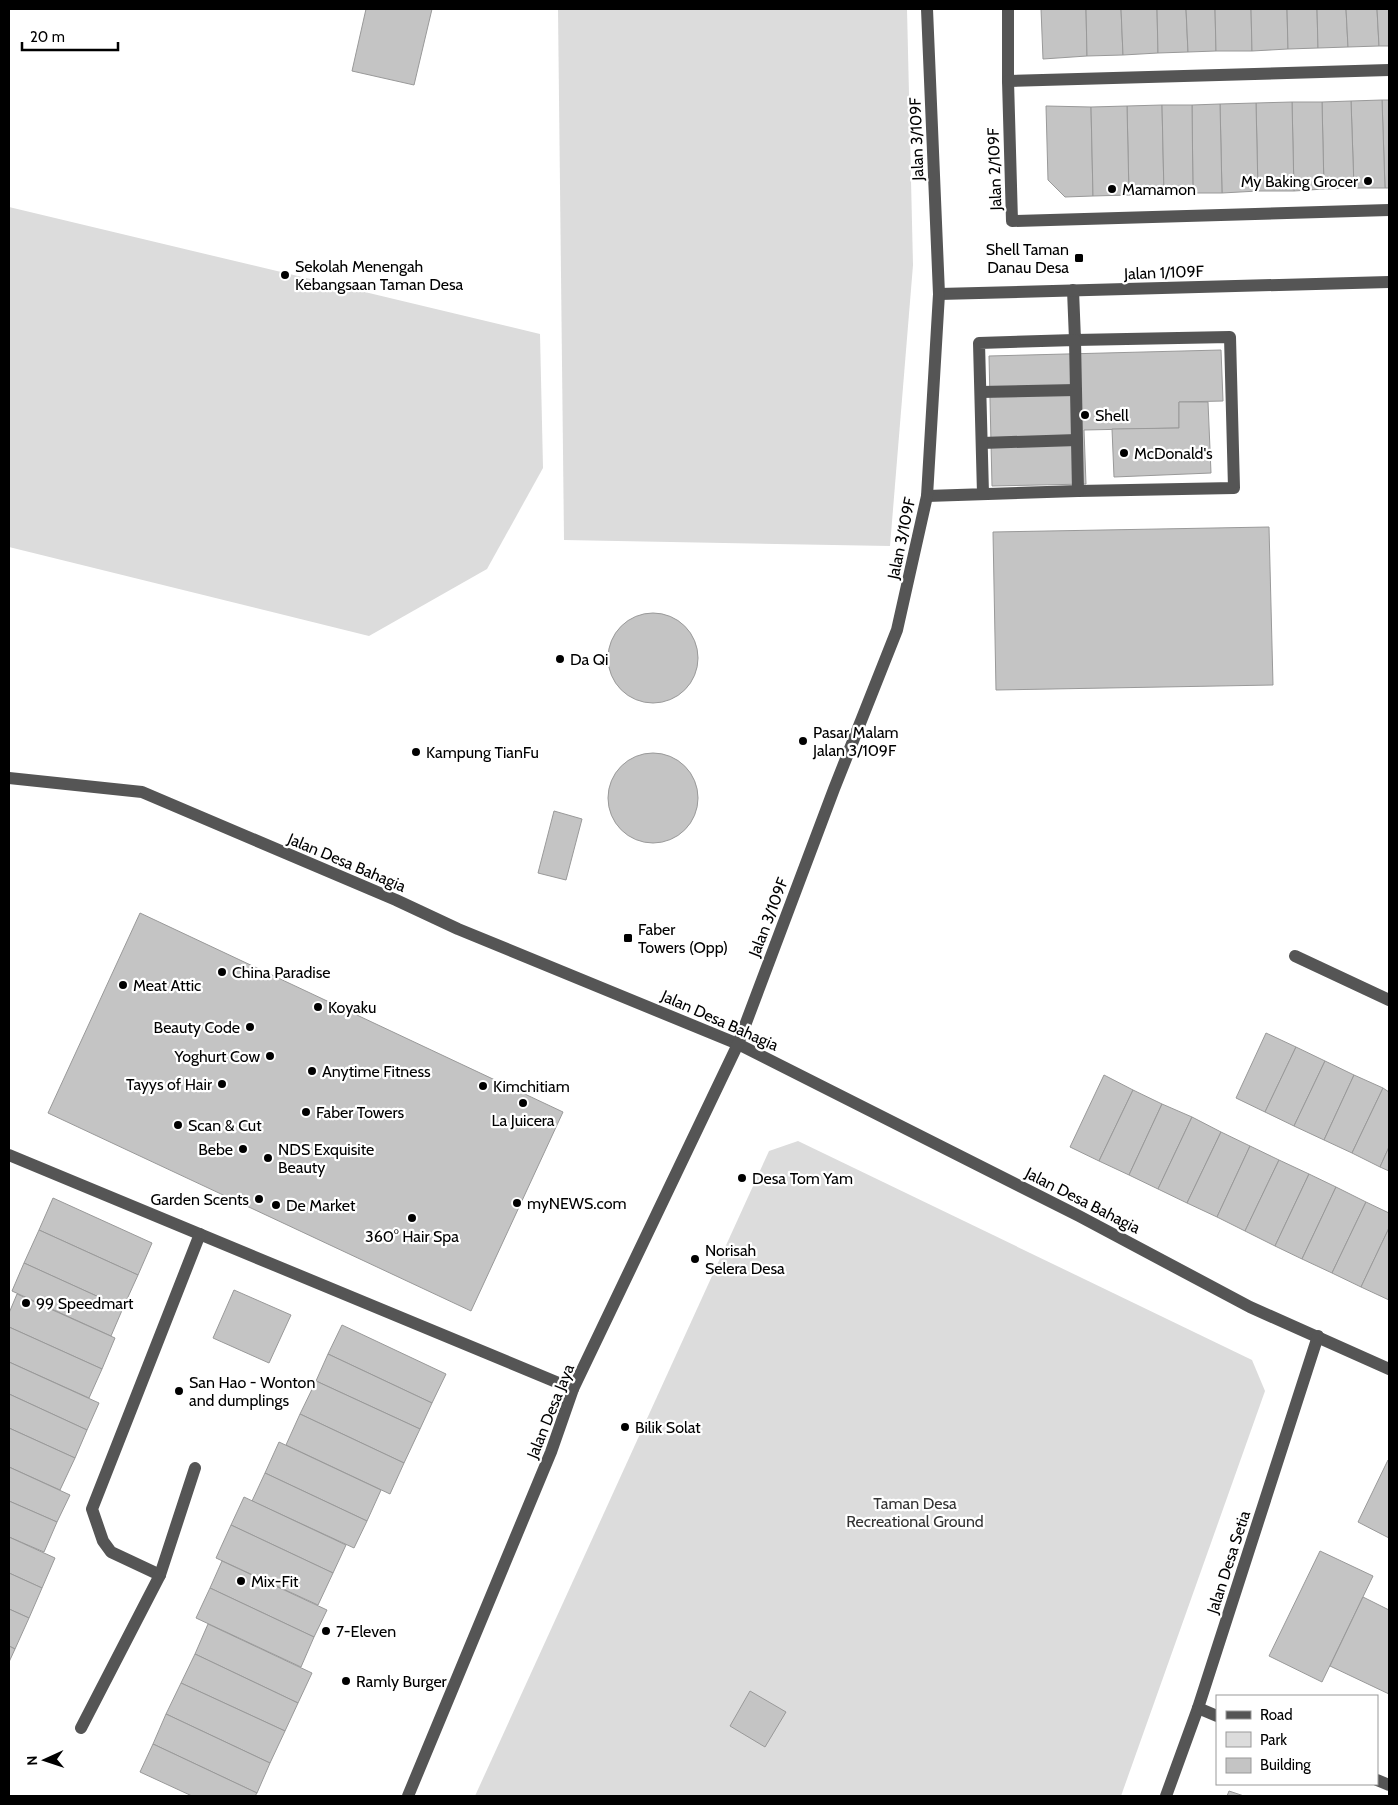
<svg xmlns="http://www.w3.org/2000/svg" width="1398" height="1805" viewBox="0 0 1398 1805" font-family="Cabin,sans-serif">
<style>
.green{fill:#dcdcdc}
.building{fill:#c4c4c4;stroke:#999}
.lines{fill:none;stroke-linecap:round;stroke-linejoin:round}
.minor{stroke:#555;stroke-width:12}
.poi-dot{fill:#000;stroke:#fff;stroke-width:2}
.labels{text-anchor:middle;stroke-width:4.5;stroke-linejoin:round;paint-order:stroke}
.street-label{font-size:16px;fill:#000;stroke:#fff}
.poi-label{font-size:16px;fill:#000;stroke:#fff;text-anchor:start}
.park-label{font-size:16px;fill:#333;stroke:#fff}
</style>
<rect width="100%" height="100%" fill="#fff"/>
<g class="green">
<path d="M558 9H907L913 265 890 546 564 540Z"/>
<path d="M9 207 540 334 543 468 487 569 369 636 9 547Z"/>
<path d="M798 1141 1252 1360 1265 1391 1121 1796H475L769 1151Z"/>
</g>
<g class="building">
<path d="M366 9H432L414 85 352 71Z"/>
<path d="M1041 9H1086L1087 56 1043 59Z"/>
<path d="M1086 9H1121L1123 55 1087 56Z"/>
<path d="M1121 9H1157L1158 53 1123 55Z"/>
<path d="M1157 9H1186L1188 52 1158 53Z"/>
<path d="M1186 9H1215L1216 51 1188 52Z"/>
<path d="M1215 9H1251L1252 51H1216Z"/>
<path d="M1251 9H1287L1288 49 1252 51Z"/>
<path d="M1287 9H1317L1318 48 1288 49Z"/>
<path d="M1317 9H1346L1348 47 1318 48Z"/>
<path d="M1346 9H1377L1379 46 1348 47Z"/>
<path d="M1377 9H1389V46H1379Z"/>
<path d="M1382 100H1389V188H1385Z"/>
<path d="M1382 100 1385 188H1354L1351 101Z"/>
<path d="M1351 101 1354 188 1324 189 1322 102Z"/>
<path d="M1292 102H1322L1324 189 1294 191Z"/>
<path d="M1292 102 1294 191H1258L1256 103Z"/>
<path d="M1256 103 1258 191 1222 193 1220 104Z"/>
<path d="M1220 104 1222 193H1193L1192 105Z"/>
<path d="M1162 105 1164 194 1129 195 1127 106Z"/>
<path d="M1162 105H1192L1193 193 1164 194Z"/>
<path d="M1046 106 1091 107 1093 196 1065 197 1048 180Z"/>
<path d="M1127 106 1129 195 1093 196 1091 107Z"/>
<path d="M1221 350 1223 401 1179 402V428L1084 430 1086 484 992 486 989 356Z"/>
<path d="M1179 402H1208L1211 473 1114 477 1112 429 1179 428Z"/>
<path d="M1269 527 1273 685 996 690 993 532Z"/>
<circle cx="653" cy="658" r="45"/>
<circle cx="653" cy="798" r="45"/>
<path d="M554 811 582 819 566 880 538 873Z"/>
<path d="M140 913 563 1112 471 1311 48 1113Z"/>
<path d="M1266 1033 1296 1047 1265 1112 1236 1098Z"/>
<path d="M1296 1047 1325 1061 1294 1126 1265 1112Z"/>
<path d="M1325 1061 1354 1075 1324 1140 1294 1126Z"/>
<path d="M1104 1075 1133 1090 1099 1161 1070 1147Z"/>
<path d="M1354 1075 1383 1088 1352 1153 1324 1140Z"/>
<path d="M1383 1088 1389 1092V1147L1380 1167 1352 1153Z"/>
<path d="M1133 1090 1162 1104 1129 1175 1099 1161Z"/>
<path d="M1162 1104 1192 1117 1158 1189 1129 1175Z"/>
<path d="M1192 1117 1221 1132 1187 1203 1158 1189Z"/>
<path d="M1221 1132 1250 1146 1217 1217 1187 1203Z"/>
<path d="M1250 1146 1279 1160 1245 1231 1217 1217Z"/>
<path d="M1389 1147V1171L1380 1167Z"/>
<path d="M1279 1160 1309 1174 1275 1246 1245 1231Z"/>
<path d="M1309 1174 1336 1187 1302 1259 1275 1246Z"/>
<path d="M1336 1187 1366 1202 1332 1273 1302 1259Z"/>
<path d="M53 1198 152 1243 138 1275 39 1230Z"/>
<path d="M1366 1202 1389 1213V1228L1361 1287 1332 1273Z"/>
<path d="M1389 1228V1300L1361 1287Z"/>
<path d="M39 1230 138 1275 123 1308 24 1263Z"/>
<path d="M24 1263 123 1308 111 1336 12 1291Z"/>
<path d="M234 1290 291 1315 269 1363 213 1338Z"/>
<path d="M17 1294 115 1338 102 1369 9 1327V1313Z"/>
<path d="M342 1325 446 1374 432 1403 328 1354Z"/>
<path d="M9 1327 102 1369 89 1398 9 1362Z"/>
<path d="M328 1354 432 1403 420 1429 316 1381Z"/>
<path d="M9 1362 99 1403 87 1430 9 1394Z"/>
<path d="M316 1381 420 1429 404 1463 300 1414Z"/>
<path d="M9 1394 87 1430 75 1458 9 1428Z"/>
<path d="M300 1414 404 1463 390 1494 286 1445Z"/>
<path d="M9 1428 75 1458 60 1490 9 1467Z"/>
<path d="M279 1442 381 1490 367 1521 265 1473Z"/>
<path d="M1388 1460 1389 1461V1538L1358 1522Z"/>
<path d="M9 1467 70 1495 57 1522 9 1501Z"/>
<path d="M265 1473 367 1521 354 1548 252 1501Z"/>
<path d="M244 1497 346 1545 333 1573 231 1525Z"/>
<path d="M9 1501 57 1522 44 1552 9 1537Z"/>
<path d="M231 1525 333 1573 318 1605 216 1558Z"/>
<path d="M9 1537 55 1558 42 1588 9 1573Z"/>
<path d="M1320 1551 1373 1576 1322 1682 1269 1656Z"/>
<path d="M222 1561 327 1610 314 1637 210 1588Z"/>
<path d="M9 1573 42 1588 29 1618 9 1609Z"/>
<path d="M210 1588 314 1637 301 1667 196 1618Z"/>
<path d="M1363 1597 1389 1610V1694L1330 1666Z"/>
<path d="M9 1609 29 1618 15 1649 9 1646Z"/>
<path d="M208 1624 312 1673 298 1703 195 1654Z"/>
<path d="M9 1646 15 1649 9 1662Z"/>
<path d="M195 1654 298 1703 285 1731 181 1683Z"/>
<path d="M181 1683 285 1731 270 1763 166 1714Z"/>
<path d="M750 1691 786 1712 765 1747 730 1726Z"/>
<path d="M166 1714 270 1763 257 1793 153 1744Z"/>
<path d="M153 1744 257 1793 255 1796H192L140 1772Z"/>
<path d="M1229 1791 1244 1796H1227Z"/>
</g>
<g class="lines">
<g class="minor">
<path d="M1008 9V81L1012 221 1389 210"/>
<path d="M1008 81 1389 70"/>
<path d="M1073 290 1075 340 1230 337 1234 488 1078 491"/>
<path d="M939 294 1389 282"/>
<path d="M981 392 1076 390"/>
<path d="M982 443 1077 440"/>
<path d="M927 496 1078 491 1075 340 979 343 983 494"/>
<path d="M9 778 142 792 396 900 458 929 738 1044 1079 1216 1250 1307 1389 1369"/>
<path d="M1295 956 1389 1000"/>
<path d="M9 1155 573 1389"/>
<path d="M160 1575 111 1552 103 1541 92 1509 200 1234"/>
<path d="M1198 1708 1217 1716"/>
<path d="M81 1728 160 1575 195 1468"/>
<path d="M1377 1780 1389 1785"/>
<path d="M408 1796 551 1452 573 1389 738 1044 834 789 897 630 927 496 939 294 927 9"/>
<path d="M1166 1796 1198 1708 1318 1336"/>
</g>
</g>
<g class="poi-dot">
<circle cx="1368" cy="181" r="5"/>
<circle cx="1112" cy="189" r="5"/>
<rect x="1074" y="253" width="10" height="10" rx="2.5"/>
<circle cx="285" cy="275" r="5"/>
<circle cx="1085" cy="415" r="5"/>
<circle cx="1124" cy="453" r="5"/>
<circle cx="560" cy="659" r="5"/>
<circle cx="803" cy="741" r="5"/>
<circle cx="416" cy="752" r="5"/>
<rect x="623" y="933" width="10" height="10" rx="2.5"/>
<circle cx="222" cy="972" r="5"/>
<circle cx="123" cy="985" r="5"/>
<circle cx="318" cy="1007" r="5"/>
<circle cx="250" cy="1027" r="5"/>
<circle cx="270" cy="1056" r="5"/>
<circle cx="312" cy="1071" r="5"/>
<circle cx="222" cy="1084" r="5"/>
<circle cx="483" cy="1086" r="5"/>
<circle cx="523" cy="1103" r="5"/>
<circle cx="306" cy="1112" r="5"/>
<circle cx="178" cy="1125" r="5"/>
<circle cx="243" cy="1149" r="5"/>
<circle cx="268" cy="1158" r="5"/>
<circle cx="742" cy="1178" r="5"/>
<circle cx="259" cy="1199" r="5"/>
<circle cx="517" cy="1203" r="5"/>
<circle cx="276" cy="1205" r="5"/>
<circle cx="412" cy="1218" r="5"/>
<circle cx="695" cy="1259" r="5"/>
<circle cx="26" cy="1303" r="5"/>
<circle cx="179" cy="1391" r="5"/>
<circle cx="625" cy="1427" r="5"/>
<circle cx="241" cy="1581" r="5"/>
<circle cx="326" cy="1631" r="5"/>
<circle cx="346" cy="1681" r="5"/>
</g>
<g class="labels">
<g class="street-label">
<text transform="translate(916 139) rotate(-92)" y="6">Jalan 3/109F</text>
<text transform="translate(994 169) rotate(-92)" y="6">Jalan 2/109F</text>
<text transform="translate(1164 272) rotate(-2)" y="6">Jalan 1/109F</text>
<text transform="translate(901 538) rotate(-78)" y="6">Jalan 3/109F</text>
<text transform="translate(347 862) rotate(23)" y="6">Jalan Desa Bahagia</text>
<text transform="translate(768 917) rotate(-69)" y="6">Jalan 3/109F</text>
<text transform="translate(720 1020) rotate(24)" y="6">Jalan Desa Bahagia</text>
<text transform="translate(1083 1200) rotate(27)" y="6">Jalan Desa Bahagia</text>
<text transform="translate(550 1411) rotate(-68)" y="6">Jalan Desa Jaya</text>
<text transform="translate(1228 1562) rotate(-72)" y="6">Jalan Desa Setia</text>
</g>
<g class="poi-label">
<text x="1358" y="187" text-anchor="end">My Baking Grocer</text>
<text x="1122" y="195">Mamamon</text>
<text x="1069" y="255" text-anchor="end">Shell Taman<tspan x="1069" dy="18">Danau Desa</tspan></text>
<text x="295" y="272">Sekolah Menengah<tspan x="295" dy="18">Kebangsaan Taman Desa</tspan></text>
<text x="1095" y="421">Shell</text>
<text x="1134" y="459">McDonald's</text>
<text x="570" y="665">Da Qi</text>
<text x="813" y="738">Pasar Malam<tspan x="813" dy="18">Jalan 3/109F</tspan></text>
<text x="426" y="758">Kampung TianFu</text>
<text x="638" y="935">Faber<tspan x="638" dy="18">Towers (Opp)</tspan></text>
<text x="232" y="978">China Paradise</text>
<text x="133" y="991">Meat Attic</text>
<text x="328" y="1013">Koyaku</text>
<text x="240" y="1033" text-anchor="end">Beauty Code</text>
<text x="260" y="1062" text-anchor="end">Yoghurt Cow</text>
<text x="322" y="1077">Anytime Fitness</text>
<text x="212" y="1090" text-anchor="end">Tayys of Hair</text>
<text x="493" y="1092">Kimchitiam</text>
<text x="316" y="1118">Faber Towers</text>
<text x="523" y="1126" text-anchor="middle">La Juicera</text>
<text x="188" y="1131">Scan &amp; Cut</text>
<text x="233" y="1155" text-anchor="end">Bebe</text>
<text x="278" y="1155">NDS Exquisite<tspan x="278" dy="18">Beauty</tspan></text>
<text x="752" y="1184">Desa Tom Yam</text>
<text x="249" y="1205" text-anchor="end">Garden Scents</text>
<text x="527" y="1209">myNEWS.com</text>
<text x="286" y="1211">De Market</text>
<text x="412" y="1242" text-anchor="middle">360° Hair Spa</text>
<text x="705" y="1256">Norisah<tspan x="705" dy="18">Selera Desa</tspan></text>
<text x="36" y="1309">99 Speedmart</text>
<text x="189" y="1388">San Hao - Wonton<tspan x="189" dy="18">and dumplings</tspan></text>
<text x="635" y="1433">Bilik Solat</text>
<text x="251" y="1587">Mix-Fit</text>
<text x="336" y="1637">7-Eleven</text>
<text x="356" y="1687">Ramly Burger</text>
</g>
<g class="park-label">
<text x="915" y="1509">Taman Desa<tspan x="915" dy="18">Recreational Ground</tspan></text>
</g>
</g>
<rect width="1398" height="1805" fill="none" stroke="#000000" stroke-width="20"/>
<rect x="1216" y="1695" width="162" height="90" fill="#ffffff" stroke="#999999"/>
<rect x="1226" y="1711" width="25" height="8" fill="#555555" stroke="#999999"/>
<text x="1260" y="1720" font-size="15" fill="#000000">Road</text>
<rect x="1226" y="1732" width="25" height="15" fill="#dcdcdc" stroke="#999999"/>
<text x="1260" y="1745" font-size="15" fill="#000000">Park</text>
<rect x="1226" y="1758" width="25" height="15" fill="#c4c4c4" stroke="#999999"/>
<text x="1260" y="1770" font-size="15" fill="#000000">Building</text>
<g transform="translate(45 1760) rotate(267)" stroke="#ffffff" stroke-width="4" paint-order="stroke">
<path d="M0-4L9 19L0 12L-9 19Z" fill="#000000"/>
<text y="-8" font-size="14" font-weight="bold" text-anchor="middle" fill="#000000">N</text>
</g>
<path d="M22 42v8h96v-8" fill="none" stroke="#000000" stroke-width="2.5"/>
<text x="30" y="42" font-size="15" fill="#000000" stroke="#ffffff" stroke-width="4" paint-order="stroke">20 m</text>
</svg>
